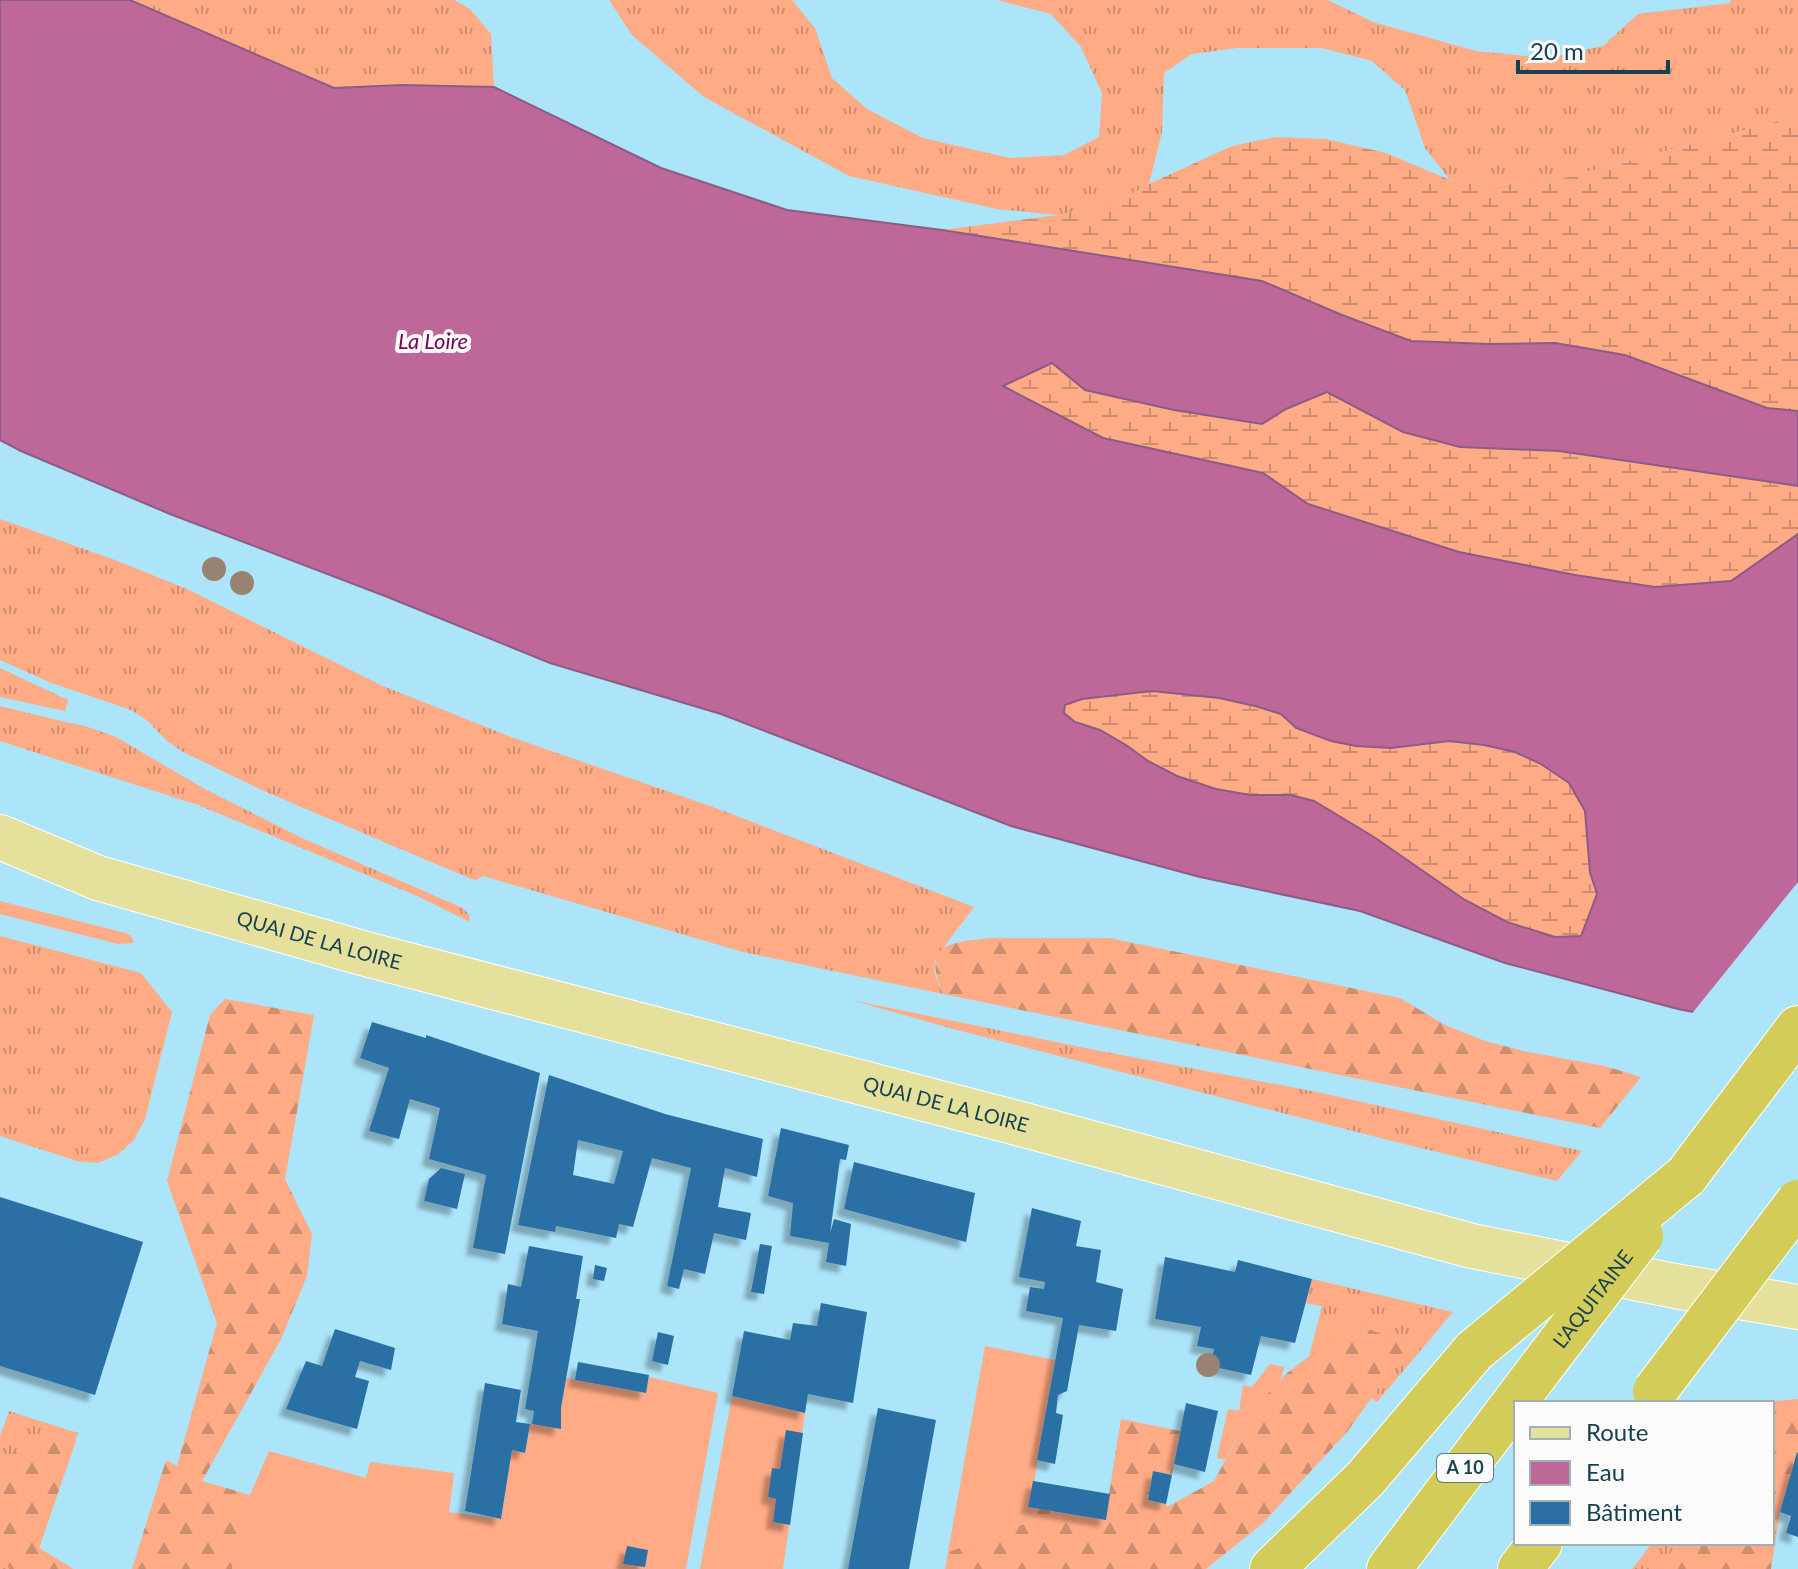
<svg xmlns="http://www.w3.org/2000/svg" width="1798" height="1569" viewBox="0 0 1798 1569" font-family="Lato,sans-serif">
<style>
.grass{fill:url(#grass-tufts)}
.forest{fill:url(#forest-firs)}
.wetland{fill:url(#wetland-marsh)}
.garden{fill:#ffab85}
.water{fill:#be689a;stroke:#8c5c84;stroke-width:2;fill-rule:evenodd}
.pier{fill:#ace4fa}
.building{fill:#2a6fa4;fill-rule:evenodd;filter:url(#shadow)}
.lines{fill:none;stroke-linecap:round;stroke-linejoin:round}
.major-casing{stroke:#fff;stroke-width:46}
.highway-casing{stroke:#fff;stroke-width:46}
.major{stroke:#e5e09b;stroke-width:44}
.highway{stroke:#d4cc59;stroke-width:44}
.highway-bridge-casing{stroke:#fff;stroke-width:46;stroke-linecap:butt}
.highway-bridge{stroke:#d4cc59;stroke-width:44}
.tree{fill:#978370}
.labels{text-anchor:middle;stroke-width:8;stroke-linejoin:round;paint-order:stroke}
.shield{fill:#fbfbfb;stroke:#5b7984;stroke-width:2}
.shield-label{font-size:18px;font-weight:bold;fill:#164151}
.street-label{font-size:20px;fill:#164151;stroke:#fbfbfb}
.water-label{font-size:22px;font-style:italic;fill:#740553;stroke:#fbfbfb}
</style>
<defs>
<pattern id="grass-tufts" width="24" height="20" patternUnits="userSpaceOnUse" patternTransform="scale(2)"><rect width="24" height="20" fill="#ffab85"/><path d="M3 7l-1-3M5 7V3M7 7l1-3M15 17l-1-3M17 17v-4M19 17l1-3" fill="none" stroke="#cd8d6f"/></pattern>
<pattern id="forest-firs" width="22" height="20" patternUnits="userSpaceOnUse" patternTransform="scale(2)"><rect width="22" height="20" fill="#ffab85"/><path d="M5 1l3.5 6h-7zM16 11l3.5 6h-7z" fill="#cd8d6f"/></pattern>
<pattern id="wetland-marsh" width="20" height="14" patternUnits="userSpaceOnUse" patternTransform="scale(2)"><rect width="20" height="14" fill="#ffab85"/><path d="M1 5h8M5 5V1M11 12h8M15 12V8" fill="none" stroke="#cd8d6f"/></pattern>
<filter id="shadow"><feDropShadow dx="-7" dy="7" stdDeviation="2" flood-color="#0004"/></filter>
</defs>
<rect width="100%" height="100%" fill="#ace4fa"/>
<g class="grass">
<path d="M130 0H454L470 9 491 34 494 87 402 85 334 88Z"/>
<path d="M609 0H792L815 28 832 78 867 109 923 138 1010 158 1064 155 1099 137 1102 93 1081 47 1051 14 997 0H1328L1373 22 1476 51 1547 58 1603 46 1638 14 1730 3 1731 0H1798V116L1553 181 1488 186 1450 180 1425 148 1405 90 1372 61 1322 48H1237L1192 54 1164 73 1162 132 1149 184 1113 205 1058 215 997 209 849 176 704 97 632 35Z"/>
<path d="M0 519 115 560 187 589 383 686 511 737 713 807 974 907C967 917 937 954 935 962 933 973 938 984 943 994L743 952 483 876 476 880 469 878 266 792 183 752 167 741 148 721 131 710 49 682 0 660Z"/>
<path d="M0 668 68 700 65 711 0 697Z"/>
<path d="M0 706 61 721 85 726 116 737 203 788 304 839 463 908 469 915 470 922 417 896 198 805 0 741Z"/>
<path d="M0 936 141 973 172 1012 145 1119 134 1140 117 1155 98 1163 77 1161 0 1136Z"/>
<path d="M851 1000 1095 1050 1317 1092 1582 1151 1557 1181 1392 1141 957 1030Z"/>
<path d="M1312 1279 1453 1312 1377 1402 1371 1398 1410 1343 1352 1324 1309 1357 1322 1306 1306 1303Z"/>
<path d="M9 1411 78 1433 39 1548 73 1569H0V1436Z"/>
<path d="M1652 1543H1677L1661 1569H1632Z"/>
</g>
<g class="forest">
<path d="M991 938H1109L1400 998 1445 1025 1485 1041 1528 1052 1605 1066 1641 1077 1600 1128 943 994C921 942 950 943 991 938Z"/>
<path d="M225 999 314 1015 285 1179 312 1234 307 1276 281 1339 202 1481 250 1495 232 1569H132L166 1460 177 1466 217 1323 167 1181 210 1015Z"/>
<path d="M1352 1324 1411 1343 1347 1432 1262 1524 1206 1569H945L948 1552 1026 1523 1028 1507 1105 1519 1121 1419 1180 1431 1172 1475 1153 1471 1148 1500 1166 1504 1167 1507 1214 1481 1254 1408 1287 1373Z"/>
<path d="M1798 1399V1450L1780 1512 1771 1569H1661L1677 1543H1772V1408L1774 1401Z"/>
<path d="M42 1432 76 1441 39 1548 73 1569H10L0 1559V1463Z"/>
</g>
<g class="wetland">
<path d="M1798 116V411L1767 408 1625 355 1555 343 1489 344 1411 341 1342 315 1262 281 942 230 1058 215 1113 205 1149 184 1232 146 1275 137 1326 139 1386 153 1450 180 1488 186 1553 181Z"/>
<path d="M1052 363 1085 390 1174 410 1262 424 1286 409 1327 392 1403 432 1460 447 1559 451 1798 486V534L1731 581 1655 587 1575 575 1459 552 1308 504 1263 473 1102 438 1002 386Z"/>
<path d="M1152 691 1219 698 1255 706 1281 714 1296 728 1356 746 1391 748 1449 741 1484 745 1515 752 1541 764 1569 783 1585 811 1590 872 1597 894 1581 936 1555 937 1508 922 1465 900 1374 837 1314 801 1291 795H1250L1216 789 1177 776 1148 761 1126 745 1100 730 1075 722 1064 713 1065 705 1082 699Z"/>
</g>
<g class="garden">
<path d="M0 901 125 933C130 935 134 937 133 943L118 944 0 914Z"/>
<path d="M985 1346 1055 1360 1027 1523 948 1552Z"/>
<path d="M1270 1364 1284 1367 1280 1381 1254 1408 1225 1460 1217 1458 1228 1409 1239 1411 1243 1385 1252 1387Z"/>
<path d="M649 1377 718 1393 686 1569H232L250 1495 269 1451 366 1478 370 1462 454 1473 449 1512 501 1519 512 1450 525 1453 530 1424 561 1428V1408L566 1378 645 1393Z"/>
<path d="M732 1396 805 1413 783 1569H700Z"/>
</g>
<path class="water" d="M0 0H130L334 88 402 85 494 87 661 168 787 210 942 230 1262 281 1342 315 1411 341 1489 344 1555 343 1625 355 1767 408 1798 411V486L1559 451 1460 447 1403 432 1327 392 1286 409 1262 424 1174 410 1085 390 1052 363 1003 386 1103 438 1263 473 1308 504 1459 552 1575 575 1655 587 1731 581 1798 534V1032L1678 1009 1505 963 1360 911 1200 877 1011 826 721 714 550 663 385 596 170 514 21 451 0 440ZM1152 691 1219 698 1255 706 1281 714 1296 728 1331 741 1356 746 1391 748 1449 741 1484 745 1515 752 1541 764 1569 783 1585 811 1590 872 1597 894 1581 936 1555 937 1507 922 1465 900 1374 837 1314 801 1291 795H1250L1216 789 1177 776 1148 761 1126 745 1100 730 1075 722 1064 713 1065 705 1082 699Z"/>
<path class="pier" d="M1798 882V1036L1690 1016Z"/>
<g class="building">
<path d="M372 1022 426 1038V1035L540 1073 505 1254 473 1248 486 1175 429 1159 440 1108 410 1099 399 1139 369 1131 389 1068 360 1058Z"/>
<path d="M549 1075 665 1114 763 1139 757 1177 725 1168 718 1207 751 1213 746 1240 714 1233 705 1274 684 1269 679 1289 667 1286 691 1168 652 1158 633 1227 619 1224 616 1238 556 1226 555 1232 518 1225ZM578 1140 623 1151 614 1184 573 1175Z"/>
<path d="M781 1128 849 1145 846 1160 840 1159 830 1234 834 1219 851 1224 846 1266 826 1262 829 1243 790 1236 793 1203 768 1196Z"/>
<path d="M854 1162 975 1193 966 1242 844 1209Z"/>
<path d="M441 1168 465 1174 457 1209 424 1201 429 1179Z"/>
<path d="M0 1197 143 1242 95 1395 0 1366Z"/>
<path d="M1032 1208 1081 1221 1076 1246 1101 1250 1096 1282 1123 1289 1116 1331 1079 1325 1067 1391 1058 1395 1056 1413 1063 1415 1055 1464 1037 1460 1063 1318 1026 1311 1030 1287 1044 1289 1045 1282 1019 1277Z"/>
<path d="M760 1244 772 1246 764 1294 751 1292Z"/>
<path d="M529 1246 583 1256 576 1299H580L561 1408V1429L532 1424 534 1411 525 1409 538 1331 502 1324 508 1284 521 1287Z"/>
<path d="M1165 1257 1235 1272 1238 1260 1312 1279 1295 1343 1261 1336 1251 1375 1210 1366 1214 1349 1197 1346 1201 1327 1155 1319Z"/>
<path d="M595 1265 607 1268 604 1281 593 1279Z"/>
<path d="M821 1303 867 1312 853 1403 808 1394 805 1413 732 1396 744 1331 790 1340 793 1323 817 1326Z"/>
<path d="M335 1329 395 1348 391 1370 360 1361 355 1377 369 1381 357 1429 286 1409 306 1361 322 1366Z"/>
<path d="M658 1332 674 1336 668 1365 652 1361Z"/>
<path d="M578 1362 649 1375 646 1393 575 1380Z"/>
<path d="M485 1383 521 1390 516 1422 530 1424 525 1453 512 1450 501 1519 465 1511Z"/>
<path d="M1186 1403 1218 1411 1205 1472 1174 1464Z"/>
<path d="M878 1408 936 1420 909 1569H848Z"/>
<path d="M786 1430 803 1433 790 1525 773 1522 776 1499 768 1497 772 1468 780 1469Z"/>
<path d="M1797 1452 1798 1453V1537L1786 1533 1791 1516 1780 1512Z"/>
<path d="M1153 1471 1172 1475 1166 1504 1148 1500Z"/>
<path d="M1033 1481 1110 1494 1106 1520 1028 1507Z"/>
<path d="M627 1546 648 1550 645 1567 623 1564Z"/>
</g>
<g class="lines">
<g class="major-casing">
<g id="major">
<path id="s1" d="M0 837 98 878 366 954 1021 1124 1472 1246 1675 1286 1798 1307"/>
</g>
</g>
<g class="highway-casing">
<g id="highway">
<path d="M1686 1176 1798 1028"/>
<path d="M1272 1569 1365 1479 1474 1351"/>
<path d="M1389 1569 1542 1366"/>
<path d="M1520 1569 1540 1543"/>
</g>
</g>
<use href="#major" class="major"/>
<use href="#highway" class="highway"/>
<g class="highway-bridge-casing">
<g id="highway-bridge">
<path d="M1474 1351 1686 1176"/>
<path id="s2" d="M1542 1366 1641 1236"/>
<path d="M1655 1391 1798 1202"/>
</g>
</g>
<use href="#highway-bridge" class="highway-bridge"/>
</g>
<g class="tree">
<circle cx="214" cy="569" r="12"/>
<circle cx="242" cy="583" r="12"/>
<circle cx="1208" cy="1365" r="12"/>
</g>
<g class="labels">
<rect class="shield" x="1437" y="1454" width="56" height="28" rx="6"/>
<g class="shield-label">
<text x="1465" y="1474">A 10</text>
</g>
<g class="street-label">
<text dy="7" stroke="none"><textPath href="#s1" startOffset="336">QUAI DE LA LOIRE</textPath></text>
<text dy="7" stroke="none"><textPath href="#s1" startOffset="984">QUAI DE LA LOIRE</textPath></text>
<text dy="7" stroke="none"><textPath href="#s2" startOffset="84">L'AQUITAINE</textPath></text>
</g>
<g class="water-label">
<text x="433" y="349">La Loire</text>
</g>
</g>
<rect x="1514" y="1401" width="260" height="144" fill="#fbfbfb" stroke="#9fb1b7" stroke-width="2"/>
<rect x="1530" y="1427" width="40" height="12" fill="#e5e09b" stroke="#9fb1b7" stroke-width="2"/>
<text x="1586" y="1441" font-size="24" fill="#164151">Route</text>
<rect x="1530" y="1461" width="40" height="24" fill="#be689a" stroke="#9fb1b7" stroke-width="2"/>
<text x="1586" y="1481" font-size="24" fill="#164151">Eau</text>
<rect x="1530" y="1501" width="40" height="24" fill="#2a6fa4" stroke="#9fb1b7" stroke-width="2"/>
<text x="1586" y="1521" font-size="24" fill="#164151">Bâtiment</text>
<path d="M1518 60v12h150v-12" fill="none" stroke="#164151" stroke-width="4"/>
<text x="1530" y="60" font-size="24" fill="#164151" stroke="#fbfbfb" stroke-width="6" paint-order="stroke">20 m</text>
</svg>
